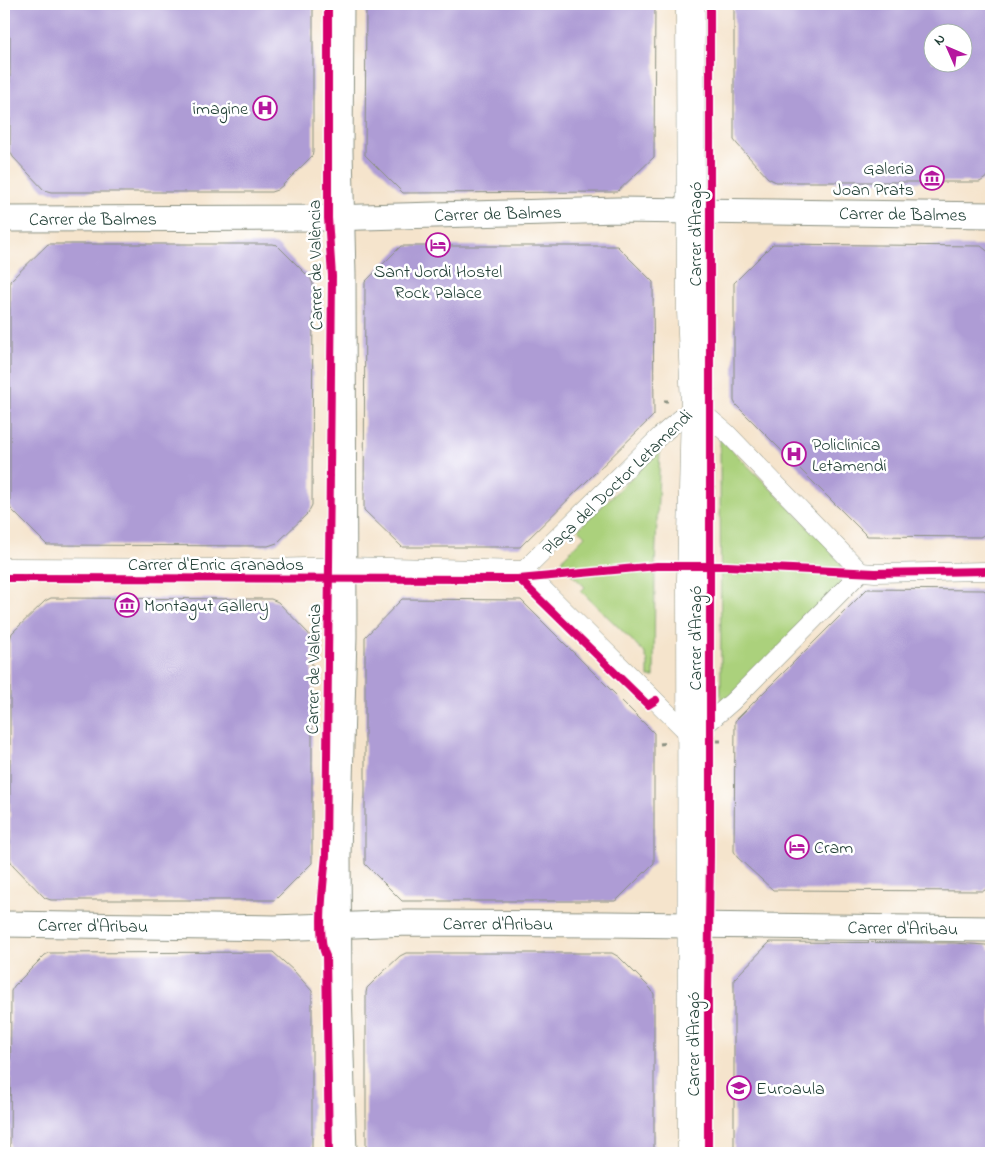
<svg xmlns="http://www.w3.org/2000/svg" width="995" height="1157" viewBox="0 0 995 1157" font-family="'Indie Flower',sans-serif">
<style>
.green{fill:#abd17b;stroke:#658758}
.building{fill:#ae9cd5;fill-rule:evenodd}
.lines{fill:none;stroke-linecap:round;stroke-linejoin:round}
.street-casing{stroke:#8a9080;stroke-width:19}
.secondary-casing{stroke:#8a9080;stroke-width:27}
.primary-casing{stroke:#8a9080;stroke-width:29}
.path{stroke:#8a9080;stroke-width:3;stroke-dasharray:4 4;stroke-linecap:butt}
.street{stroke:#fff;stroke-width:18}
.secondary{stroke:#fff;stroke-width:25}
.primary{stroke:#fff;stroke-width:28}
.cycleway-casing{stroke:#fff;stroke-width:11}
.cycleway{stroke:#d6006c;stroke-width:8}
.labels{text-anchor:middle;stroke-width:5;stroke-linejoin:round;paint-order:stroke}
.poi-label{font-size:18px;fill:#1f3d34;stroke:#fff;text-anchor:start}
.street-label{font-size:18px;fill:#1f3d34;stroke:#fff}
</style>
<rect width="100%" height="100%" fill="#fff"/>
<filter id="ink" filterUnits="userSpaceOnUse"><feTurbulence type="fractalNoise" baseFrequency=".02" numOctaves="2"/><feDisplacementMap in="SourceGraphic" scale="10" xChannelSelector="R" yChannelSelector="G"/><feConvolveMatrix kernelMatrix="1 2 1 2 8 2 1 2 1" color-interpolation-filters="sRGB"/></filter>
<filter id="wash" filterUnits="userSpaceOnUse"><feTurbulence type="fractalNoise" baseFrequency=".0096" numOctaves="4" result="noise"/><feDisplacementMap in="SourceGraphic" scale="20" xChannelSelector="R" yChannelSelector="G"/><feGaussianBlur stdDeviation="1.12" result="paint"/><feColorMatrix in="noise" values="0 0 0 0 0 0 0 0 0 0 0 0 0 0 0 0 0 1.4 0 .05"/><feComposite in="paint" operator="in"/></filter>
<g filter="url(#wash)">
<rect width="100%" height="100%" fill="#f5e4cc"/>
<g class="green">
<path d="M720 438 841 559V586L721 706Z"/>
<path d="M660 450 655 567 654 677H648V662L644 652 581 591 585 587 561 564 564 557 585 536 578 529Z"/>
</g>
<g id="blocks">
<g class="building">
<path d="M11 4H313V151L312 156 283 185 277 190 271 192H51L44 190 13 157 10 151V37H9L7 28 9 6H11Z"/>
<path d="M366 4H655L654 157 617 192 403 193 365 155Z"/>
<path d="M734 4H991V174L980 182H776L768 178 737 144 734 140ZM932 32H962V62H932Z"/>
<path d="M48 244H273L277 245 311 279 313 284 312 505 308 513 277 543 268 546 47 545 10 508V281Z"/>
<path d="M773 244 981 246 991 254V530L988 533 980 537 867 536 736 405 734 401V283Z"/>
<path d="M401 246H617L653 282 654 415 520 547H402L364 510 365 282Z"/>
<path d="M867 589 984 590 991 597V883L984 891 773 890 737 857 734 851 735 721Z"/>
<path d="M51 598 271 599 278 602 308 633 312 639V863L275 900H51L45 898 13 865 10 860V639L12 633 45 601Z"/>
<path d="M402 599 521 600 654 733V863L618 899 615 901H402L365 864V637Z"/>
<path d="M770 942 954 943 986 945 991 950V1153H734V979Z"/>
<path d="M273 952 294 971 312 991V1153H10L11 991 14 986 45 955 49 953Z"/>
<path d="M406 953H612L619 957 651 989 654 994V1153H366V993L367 988 383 972 400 956Z"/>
</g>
</g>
</g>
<g filter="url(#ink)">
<use href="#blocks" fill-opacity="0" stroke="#8a9080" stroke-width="1"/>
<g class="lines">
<g class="street-casing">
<g id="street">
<path d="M4 567 269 568 344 566 524 570"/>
<path d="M524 570 692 737 733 701 861 572"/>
<path d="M524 570 661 435 695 406 727 433 861 572"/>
<path d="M861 572 875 573 987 571"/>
</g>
</g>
<g class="secondary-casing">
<g id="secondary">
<path d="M341 4 340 151 343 275 344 636 338 855 339 990 344 1153"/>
<path id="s1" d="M4 219 328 218 618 210 991 215"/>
<path id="s2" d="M4 924 274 928 409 923 607 924 991 929"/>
</g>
</g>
<g class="primary-casing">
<path id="primary" d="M690 4 691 310 695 406 691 580 692 1153"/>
</g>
<g class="path">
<path d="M664 401H669"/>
<path d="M727 566 836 572"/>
<path d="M556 576 657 566"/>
<path d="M717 741H722"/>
<path d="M660 744 668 743"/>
</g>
<use href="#street" class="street"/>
<use href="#secondary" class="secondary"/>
<use href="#primary" class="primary"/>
<g class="cycleway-casing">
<g id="cycleway">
<path d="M328 4V218L332 276 326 855C324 879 316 937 326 956L329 1153"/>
<path d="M4 578 519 579 657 566H727L875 573 987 571"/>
<path d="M519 579 648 705 656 700"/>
<path d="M708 1153V996L710 856V4"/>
</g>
</g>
<use href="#cycleway" class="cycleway"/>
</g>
</g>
<defs>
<g id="hospital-ring" transform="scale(1.25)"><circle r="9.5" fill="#fff" stroke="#b5179e" stroke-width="1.5"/><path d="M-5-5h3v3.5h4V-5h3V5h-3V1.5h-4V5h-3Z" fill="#b5179e"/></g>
<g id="museum-ring" transform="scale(1.25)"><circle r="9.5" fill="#fff" stroke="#b5179e" stroke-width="1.5"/><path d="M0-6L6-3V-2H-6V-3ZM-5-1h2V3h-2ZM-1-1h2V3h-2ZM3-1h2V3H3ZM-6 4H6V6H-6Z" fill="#b5179e"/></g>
<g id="hotel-ring" transform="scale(1.25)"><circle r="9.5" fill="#fff" stroke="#b5179e" stroke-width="1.5"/><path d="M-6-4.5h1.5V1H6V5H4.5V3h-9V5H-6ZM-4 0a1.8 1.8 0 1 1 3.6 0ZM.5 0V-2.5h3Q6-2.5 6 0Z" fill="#b5179e"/></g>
<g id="university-ring" transform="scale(1.25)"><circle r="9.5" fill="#fff" stroke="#b5179e" stroke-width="1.5"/><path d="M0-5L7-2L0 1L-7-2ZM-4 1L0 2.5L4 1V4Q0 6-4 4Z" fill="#b5179e"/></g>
</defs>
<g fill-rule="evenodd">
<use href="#hospital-ring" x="265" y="108"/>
<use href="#museum-ring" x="932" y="178"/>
<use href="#hotel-ring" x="438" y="245"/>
<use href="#hospital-ring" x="794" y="454"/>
<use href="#museum-ring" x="127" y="605"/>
<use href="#hotel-ring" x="797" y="847"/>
<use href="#university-ring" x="739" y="1088"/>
</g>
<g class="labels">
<g class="poi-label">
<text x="248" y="114" text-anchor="end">imagine</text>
<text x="914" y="174" text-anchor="end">Galeria<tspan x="914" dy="21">Joan Prats</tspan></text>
<text x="438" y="277" text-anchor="middle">Sant Jordi Hostel<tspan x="438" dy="21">Rock Palace</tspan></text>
<text x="812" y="450">Policlinica<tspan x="812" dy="21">Letamendi</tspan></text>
<text x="144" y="611">Montagut Gallery</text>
<text x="814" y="853">Cram</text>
<text x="756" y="1094">Euroaula</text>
</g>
<g class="street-label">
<text dy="6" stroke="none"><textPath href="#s1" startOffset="494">Carrer de Balmes</textPath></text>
<text dy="6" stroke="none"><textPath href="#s1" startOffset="899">Carrer de Balmes</textPath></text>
<text dy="6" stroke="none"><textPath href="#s1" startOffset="89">Carrer de Balmes</textPath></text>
<text transform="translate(695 234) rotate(-90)" y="6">Carrer d'Aragó</text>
<text transform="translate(315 265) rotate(-91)" y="6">Carrer de València</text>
<text transform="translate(617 482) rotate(-44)" y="6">Plaça del Doctor Letamendi</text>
<text x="216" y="570">Carrer d'Enric Granados</text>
<text transform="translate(695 638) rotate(-90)" y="6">Carrer d'Aragó</text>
<text transform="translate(313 669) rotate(-89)" y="6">Carrer de València</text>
<text dy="6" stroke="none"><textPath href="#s2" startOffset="494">Carrer d'Aribau</textPath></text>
<text dy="6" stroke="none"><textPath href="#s2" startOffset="89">Carrer d'Aribau</textPath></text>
<text dy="6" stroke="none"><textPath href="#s2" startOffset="899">Carrer d'Aribau</textPath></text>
<text transform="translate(693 1044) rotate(-90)" y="6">Carrer d'Aragó</text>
</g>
</g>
<rect width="995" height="1157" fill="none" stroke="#fff" stroke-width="20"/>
<g transform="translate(948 48) rotate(315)"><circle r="24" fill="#ffffff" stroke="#a5b1ae"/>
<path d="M0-4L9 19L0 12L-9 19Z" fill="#b5179e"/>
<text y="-8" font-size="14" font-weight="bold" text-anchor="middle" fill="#1f3d34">N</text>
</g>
</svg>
